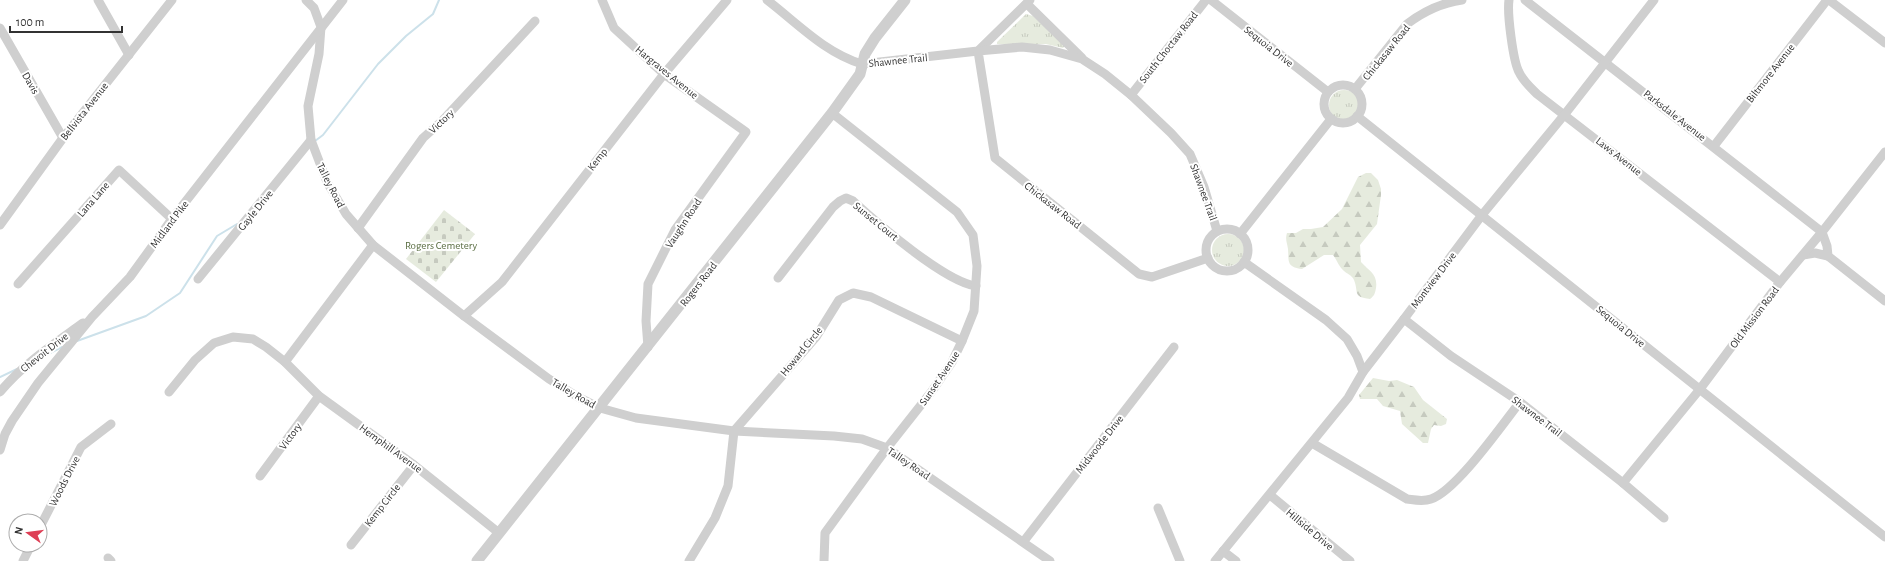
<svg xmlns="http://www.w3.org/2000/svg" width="1885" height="561" viewBox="0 0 1885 561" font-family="'Alegreya Sans',sans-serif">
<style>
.grass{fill:url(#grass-tufts)}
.forest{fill:url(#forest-firs)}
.cemetery{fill:url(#cemetery-stones)}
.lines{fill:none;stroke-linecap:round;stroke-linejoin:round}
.stream{stroke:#cce1ea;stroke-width:2}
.minor{stroke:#cfcfcf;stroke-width:9}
.tertiary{stroke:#cfcfcf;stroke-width:11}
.labels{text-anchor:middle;stroke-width:4;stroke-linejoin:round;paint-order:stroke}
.street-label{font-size:11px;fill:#323232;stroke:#fff}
.park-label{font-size:11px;fill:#586c40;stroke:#fff}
</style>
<defs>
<pattern id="grass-tufts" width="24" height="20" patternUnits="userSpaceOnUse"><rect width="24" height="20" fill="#e6ebde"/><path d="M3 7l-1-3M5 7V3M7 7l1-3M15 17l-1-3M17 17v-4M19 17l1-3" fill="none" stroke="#c6cabf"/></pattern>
<pattern id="forest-firs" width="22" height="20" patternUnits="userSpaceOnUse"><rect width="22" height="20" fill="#e6ebde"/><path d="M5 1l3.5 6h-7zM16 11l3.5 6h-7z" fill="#c6cabf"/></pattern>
<pattern id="cemetery-stones" width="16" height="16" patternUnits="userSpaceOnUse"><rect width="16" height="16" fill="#e6ebde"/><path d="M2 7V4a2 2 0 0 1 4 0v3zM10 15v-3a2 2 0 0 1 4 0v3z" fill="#c6cabf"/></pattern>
</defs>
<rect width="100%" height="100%" fill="#fff"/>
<g class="grass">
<path d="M1026 14 1033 16 1065 46 1063 48 1046 44H997V42Z"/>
<circle cx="1344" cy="105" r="15"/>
<circle cx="1228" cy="250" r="16"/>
</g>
<g class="forest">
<path d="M1366 173H1371L1378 180 1381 189V195L1377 224 1360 245 1361 262C1369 271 1378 274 1376 288 1375 294 1374 296 1370 299 1352 297 1359 292 1354 280 1352 275 1347 274 1344 271 1339 267 1337 260 1333 255H1324L1302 269C1286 267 1289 261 1288 249 1287 242 1285 240 1287 233H1296L1303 229H1311L1323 227 1342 209 1358 177Z"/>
<path d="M1373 378 1389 381 1397 380 1414 387 1423 400 1447 419 1446 424 1441 426 1434 425 1431 429 1428 443H1423L1402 424 1400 411 1383 406 1377 399H1360L1359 395Z"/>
</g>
<path class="cemetery" d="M444 210 475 234 436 282 406 259Z"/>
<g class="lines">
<g class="stream">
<path d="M315 141 323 135 378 64 406 36 433 14 439 0"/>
<path d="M77 341 146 316 180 293 217 236 237 224"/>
<path d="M46 355 62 347"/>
<path d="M0 377 17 369"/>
</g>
<g class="minor">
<path d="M98 0 129 55"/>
<path d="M306 0 314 8 321 27 319 54 308 106 311 140 327 182 346 214 373 245 464 316 549 379 578 397 600 408 636 418 734 431 834 436 862 439 887 448 1050 561"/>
<path d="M602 0 614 28 664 74 746 132 675 230 648 284 646 321 648 347"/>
<path d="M767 0C797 23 825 53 862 64L978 51 1030 0"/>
<path d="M1211 0 1328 92"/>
<path d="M1509 0C1507 13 1513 61 1519 72 1523 81 1530 87 1537 94L1780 282"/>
<path d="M1525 0 1822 232"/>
<path d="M1829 0 1885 43"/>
<path d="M1027 4 1082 58"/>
<path d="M0 28 63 138"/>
<circle cx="1343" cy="104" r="19"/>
<path d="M1355 89 1407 24C1424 11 1441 3 1462 0"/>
<path d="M1131 95 1206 0"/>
<path d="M1357 116 1885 537"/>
<path d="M1714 146 1827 0"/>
<path d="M0 225 63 138 172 0"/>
<path d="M358 228 423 138 442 121 535 21"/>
<circle cx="1227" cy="250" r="21"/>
<path d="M1822 232 1827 246 1828 256 1885 301"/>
<path d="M1240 234 1331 119"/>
<path d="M1803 255 1815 253 1828 256"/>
<path d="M1208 258 1152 277 1139 274 995 158 978 51 1022 47 1050 50 1082 59 1105 74 1131 95 1171 133 1190 154 1204 187 1217 231"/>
<path d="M1244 262 1326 320 1347 339 1357 356 1363 372"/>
<path d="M778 278 833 207 840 201 846 198 853 201C877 223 945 282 976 286"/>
<path d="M198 279 311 140"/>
<path d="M18 284 119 170 172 219"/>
<path d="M464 316 502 282 664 74 727 0"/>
<path d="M1404 319 1451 356 1520 402 1623 483 1664 518"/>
<path d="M285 362 373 245"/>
<path d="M0 392C23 364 54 344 83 323"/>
<path d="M169 392 195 360 214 343 233 337 253 339 266 347 285 362 319 396 414 465 499 533"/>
<path d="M1312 443 1407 499C1415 500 1423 502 1431 499 1456 491 1502 425 1520 402"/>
<path d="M0 450 5 434 12 421 38 383 92 317 130 277 172 219 343 0"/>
<path d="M260 476 319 396"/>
<path d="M1623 483 1700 389 1780 282 1822 232 1885 152"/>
<path d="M1270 495 1350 561"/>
<path d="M1158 508 1180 561"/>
<path d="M40 527 81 447 111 424"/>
<path d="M1024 541 1174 347"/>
<path d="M351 545 414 465"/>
<path d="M1223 551 1236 561"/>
<path d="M108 558 111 561"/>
<path d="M23 561 31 545"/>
<path d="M689 561 715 518 728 486 734 431 816 337 839 300 853 293 871 297 962 341"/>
<path d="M824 561 825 533 887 448 932 391 952 362 962 341 974 311 977 266 973 235 957 212 832 113"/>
<path d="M1215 561 1348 398 1363 372 1404 319 1482 215 1565 114 1654 0"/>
</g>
<path class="tertiary" d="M477 561 832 113 860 74 865 54 875 38 905 0"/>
</g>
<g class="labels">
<g class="street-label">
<text transform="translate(1269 46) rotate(38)" y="4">Sequoia Drive</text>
<text transform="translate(1168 47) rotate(-52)" y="4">South Choctaw Road</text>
<text transform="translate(1386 52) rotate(-51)" y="4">Chickasaw Road</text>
<text transform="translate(898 60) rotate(-6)" y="4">Shawnee Trail</text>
<text transform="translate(667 72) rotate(39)" y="4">Hargraves Avenue</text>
<text transform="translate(1770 73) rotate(-52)" y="4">Biltmore Avenue</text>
<text transform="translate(31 83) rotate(60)" y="4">Davis</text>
<text transform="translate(84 111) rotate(-52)" y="4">Bellvista Avenue</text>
<text transform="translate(1675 115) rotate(38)" y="4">Parksdale Avenue</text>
<text transform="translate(441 121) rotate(-44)" y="4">Victory</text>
<text transform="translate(1619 156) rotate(38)" y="4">Laws Avenue</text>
<text transform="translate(597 159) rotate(-52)" y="4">Kemp</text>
<text transform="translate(331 185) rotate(63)" y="4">Talley Road</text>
<text transform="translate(1204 192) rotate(70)" y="4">Shawnee Trail</text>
<text transform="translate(93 199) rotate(-49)" y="4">Lana Lane</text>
<text transform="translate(1053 205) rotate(38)" y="4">Chickasaw Road</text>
<text transform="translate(255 210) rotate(-51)" y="4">Gayle Drive</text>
<text transform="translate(876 221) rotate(39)" y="4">Sunset Court</text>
<text transform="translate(683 223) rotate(-57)" y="4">Vaughn Road</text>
<text transform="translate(169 224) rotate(-53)" y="4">Midland Pike</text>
<text transform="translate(1433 280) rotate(-53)" y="4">Montview Drive</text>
<text transform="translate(698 284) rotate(-52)" y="4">Rogers Road</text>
<text transform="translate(1754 317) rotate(-53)" y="4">Old Mission Road</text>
<text transform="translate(1621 326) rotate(39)" y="4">Sequoia Drive</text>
<text transform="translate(801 351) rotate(-51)" y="4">Howard Circle</text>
<text transform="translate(44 352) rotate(-38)" y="4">Chevoit Drive</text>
<text transform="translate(939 378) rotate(-56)" y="4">Sunset Avenue</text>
<text transform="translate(574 393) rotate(30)" y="4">Talley Road</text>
<text transform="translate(1537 416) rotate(37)" y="4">Shawnee Trail</text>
<text transform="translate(290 436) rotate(-54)" y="4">Victory</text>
<text transform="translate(1099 444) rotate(-52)" y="4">Midwoode Drive</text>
<text transform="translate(391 448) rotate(36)" y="4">Hemphill Avenue</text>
<text transform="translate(909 463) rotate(34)" y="4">Talley Road</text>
<text transform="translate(64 481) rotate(-63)" y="4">Woods Drive</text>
<text transform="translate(382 505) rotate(-52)" y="4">Kemp Circle</text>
<text transform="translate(1310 529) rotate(40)" y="4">Hillside Drive</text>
</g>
<g class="park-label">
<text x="441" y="249">Rogers Cemetery</text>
</g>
</g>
<g transform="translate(28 533) rotate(284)"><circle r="19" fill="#ffffff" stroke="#adadad"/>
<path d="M0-3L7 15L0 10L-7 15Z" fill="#de3f55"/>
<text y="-6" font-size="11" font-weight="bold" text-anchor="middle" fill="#323232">N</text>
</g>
<path d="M10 26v6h112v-6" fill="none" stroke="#323232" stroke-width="2"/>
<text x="16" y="26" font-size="12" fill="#323232" stroke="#ffffff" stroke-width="3" paint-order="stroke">100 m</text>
</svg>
